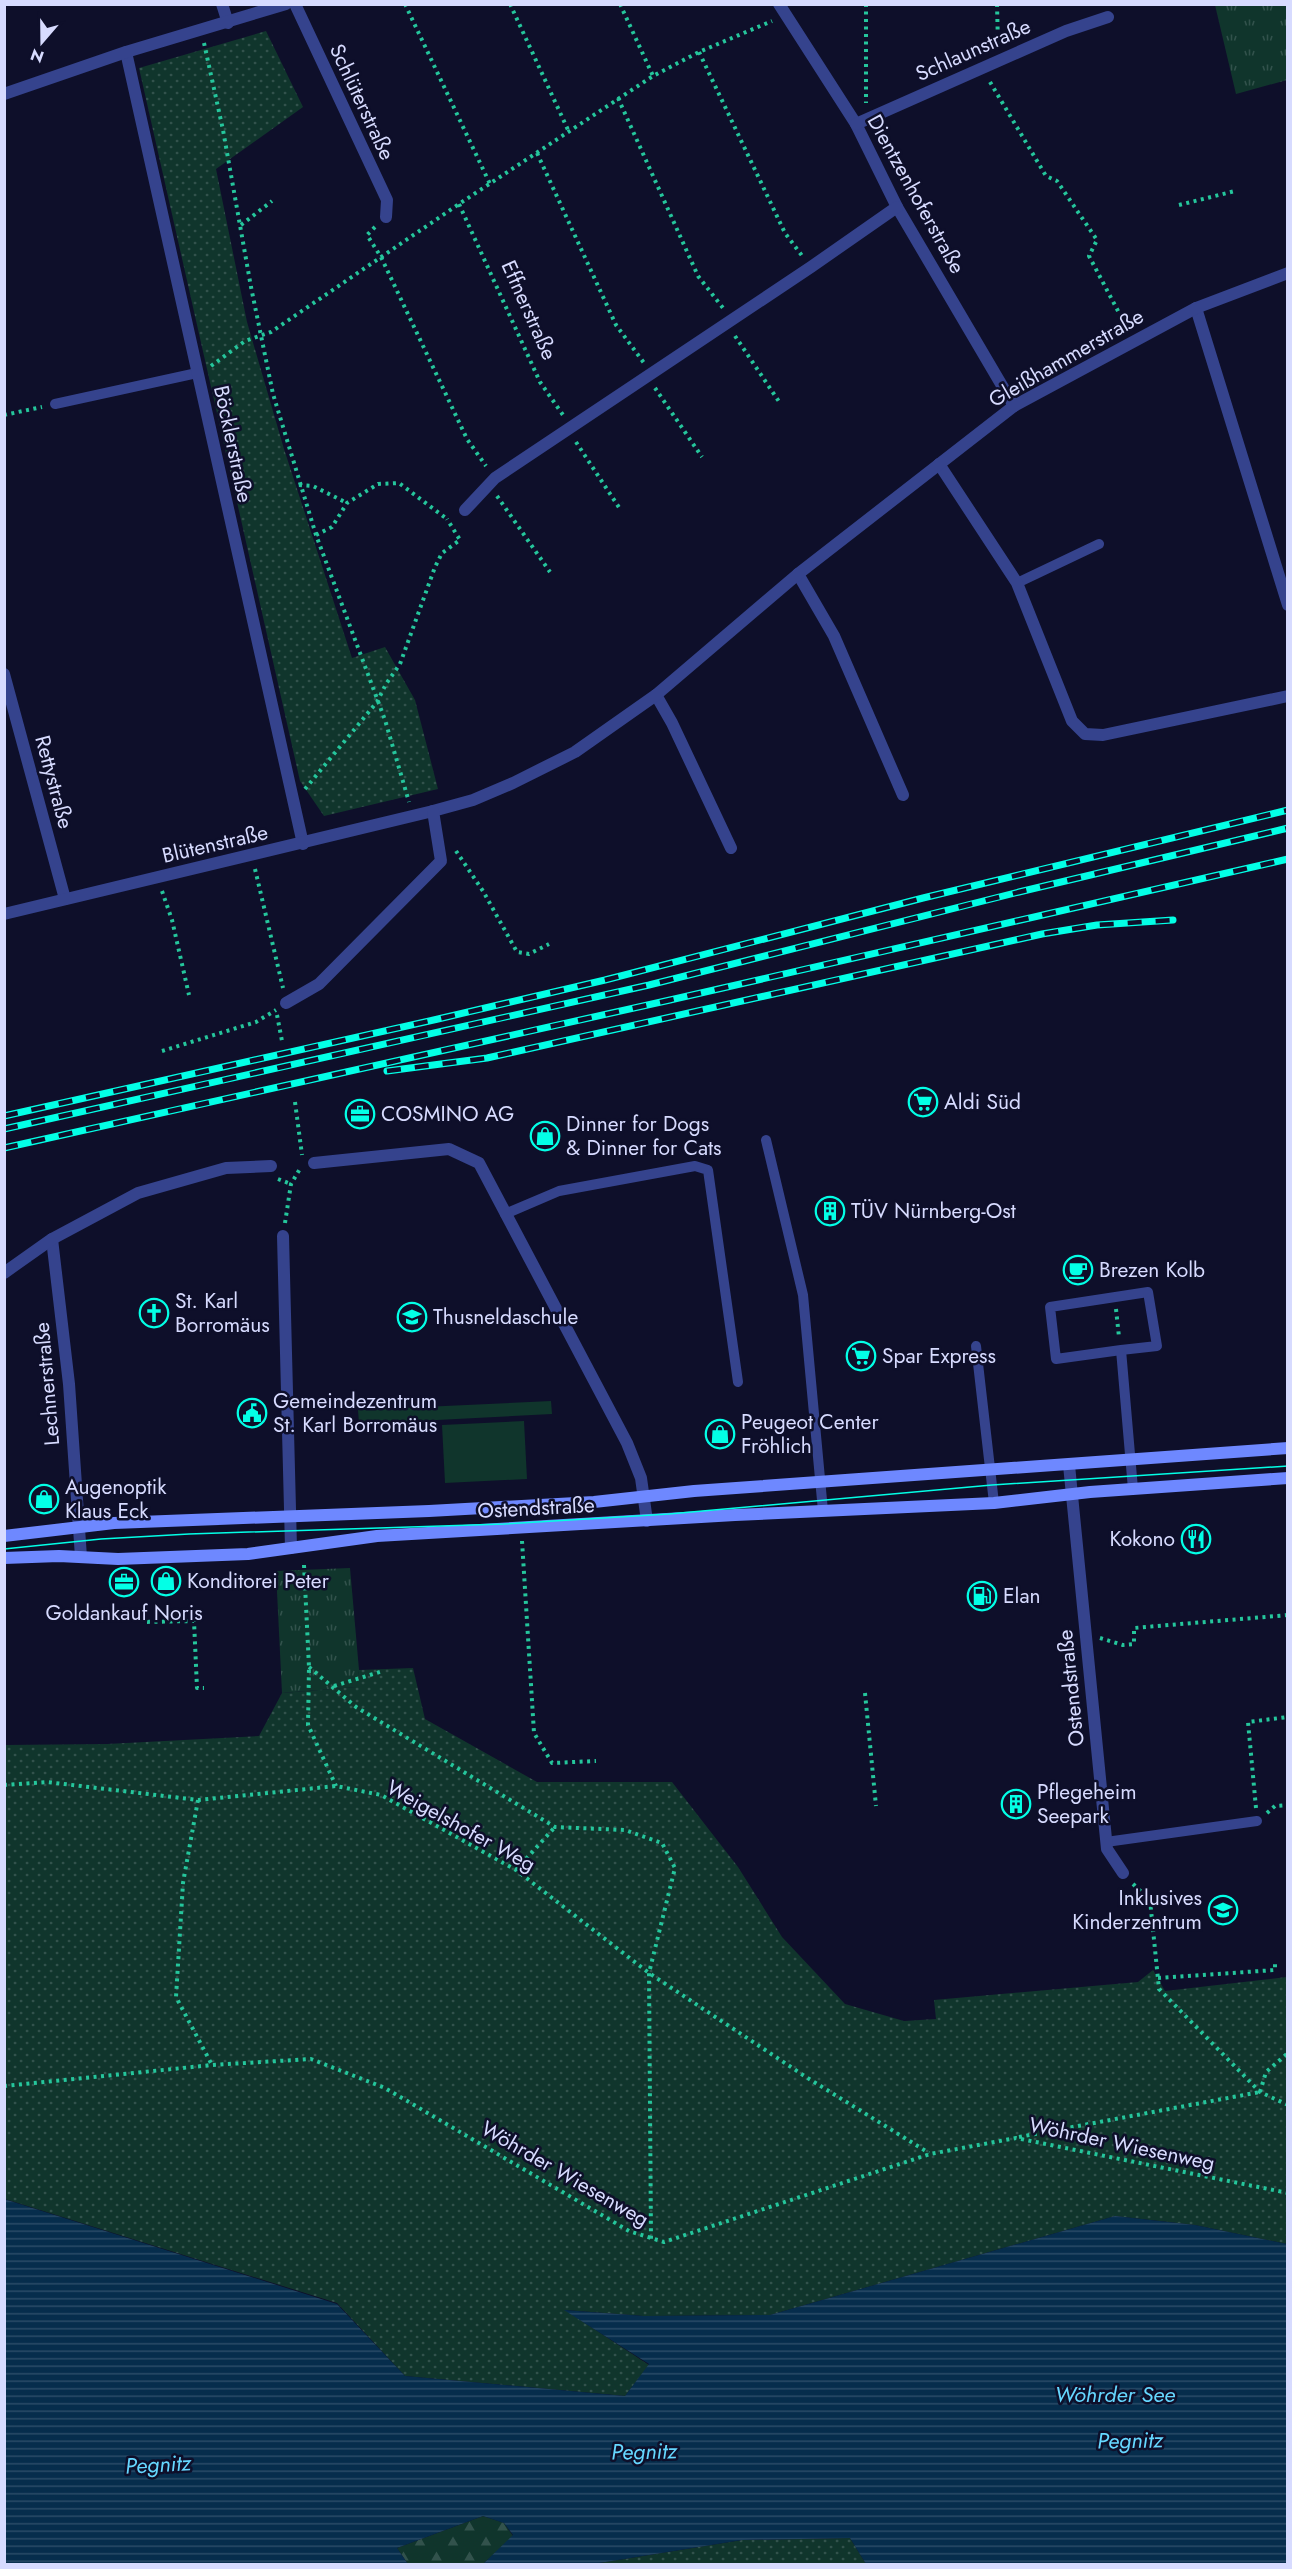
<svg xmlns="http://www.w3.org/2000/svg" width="1292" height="2569" viewBox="0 0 1292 2569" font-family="Jost,sans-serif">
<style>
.grass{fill:url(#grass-tufts)}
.forest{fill:url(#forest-firs)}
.park{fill:url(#park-dots)}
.garden{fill:#10352c}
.water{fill:url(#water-rules)}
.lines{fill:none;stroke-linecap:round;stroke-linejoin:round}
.path{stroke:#25c69c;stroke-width:4;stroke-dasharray:3 4.5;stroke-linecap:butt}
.lane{stroke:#35438d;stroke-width:10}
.street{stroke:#35438d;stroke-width:12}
.secondary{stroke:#6e88ff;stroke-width:12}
.tram{stroke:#03ffe6;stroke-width:1.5}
.rail-casing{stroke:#03ffe6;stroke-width:7}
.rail{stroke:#0e0f2a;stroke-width:4.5;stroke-dasharray:14;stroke-linecap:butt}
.labels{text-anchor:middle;stroke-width:5;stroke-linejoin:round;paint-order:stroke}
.street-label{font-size:21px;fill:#d7dbff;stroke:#0e0f2a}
.poi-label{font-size:21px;fill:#d7dbff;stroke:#0e0f2a;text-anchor:start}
.water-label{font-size:22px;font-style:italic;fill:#65d7ff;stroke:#0e0f2a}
</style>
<defs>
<pattern id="grass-tufts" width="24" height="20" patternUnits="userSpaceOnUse" patternTransform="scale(1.5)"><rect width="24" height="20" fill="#10352c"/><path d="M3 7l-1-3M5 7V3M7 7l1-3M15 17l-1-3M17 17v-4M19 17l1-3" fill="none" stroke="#32524c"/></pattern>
<pattern id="forest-firs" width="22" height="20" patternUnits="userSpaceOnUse" patternTransform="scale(1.5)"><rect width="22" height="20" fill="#10352c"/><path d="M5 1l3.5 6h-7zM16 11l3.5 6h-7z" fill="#32524c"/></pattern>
<pattern id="park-dots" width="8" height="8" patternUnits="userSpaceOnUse" patternTransform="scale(1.5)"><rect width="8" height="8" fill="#10352c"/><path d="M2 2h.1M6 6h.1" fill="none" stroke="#32524c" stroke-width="1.8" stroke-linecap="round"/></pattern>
<pattern id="water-rules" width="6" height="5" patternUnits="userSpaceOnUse" patternTransform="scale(1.5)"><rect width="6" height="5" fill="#062d4c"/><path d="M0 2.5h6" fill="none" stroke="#2a4b67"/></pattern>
</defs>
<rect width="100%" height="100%" fill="#0e0f2a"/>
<g class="grass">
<path d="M1215 5H1287V80L1236 94Z"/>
<path d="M350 1568 359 1670 357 1687 282 1693 276 1571Z"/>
</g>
<path class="forest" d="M483 2516 504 2523 513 2536 483 2564H408L397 2548Z"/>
<g class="park">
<path d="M266 31 303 107 216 169 247 322 284 449 352 658 385 647 415 700 438 789 324 816 300 781 139 68Z"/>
<path d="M413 1668 425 1719 537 1782H672L738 1867 782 1937 845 2004 904 2021 936 2019 934 2000 1138 1982 1153 1970 1165 1991 1287 1977V2244L1195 2225 1115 2216 770 2315 644 2316 565 2310 649 2365 625 2396 405 2376 337 2303 5 2199 4 1745 107 1744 259 1736 282 1693 356 1687 359 1670Z"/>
<path d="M850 2538 866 2564H593L742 2540Z"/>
</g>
<g class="garden">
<path d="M551 1401 552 1414 359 1424 358 1410Z"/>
<path d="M524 1421 527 1479 445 1483 442 1425Z"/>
</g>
<path class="water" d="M4 2199 337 2304 405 2376 625 2396 649 2364 564 2310 644 2316 770 2315 1115 2216 1195 2225 1287 2244V2564H866L850 2538 742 2540 593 2564H483L513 2535 504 2523 483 2516 397 2548 408 2564H5Z"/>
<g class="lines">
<g class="path">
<path d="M405 4 490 184"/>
<path d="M510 4 569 132"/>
<path d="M620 4 653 76"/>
<path d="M866 4V103"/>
<path d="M997 4 998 45"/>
<path d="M204 43 223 130 251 287 273 394 316 535 385 720 409 802"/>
<path d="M699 52 785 233 803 257"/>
<path d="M990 82 1046 176 1057 181 1097 240 1089 256 1127 328"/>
<path d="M618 98 698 276 723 308"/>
<path d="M537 153 616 325 644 363"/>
<path d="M459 204 540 382 563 415"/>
<path d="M1179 205 1235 191"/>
<path d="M241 225 272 201"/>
<path d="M375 227 367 235 381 257 467 439 486 466"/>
<path d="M735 336 780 403"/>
<path d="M211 366 245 341 271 332 459 204 653 76 699 52 772 21"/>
<path d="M655 388 702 457"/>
<path d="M4 415 42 407"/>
<path d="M576 442 620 509"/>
<path d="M299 485 313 486 347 503"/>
<path d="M497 496 550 572"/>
<path d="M316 535 332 527 347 503 378 484 399 483 447 519"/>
<path d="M305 789 377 702 386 684 400 664 435 567 442 553 460 540 447 519"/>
<path d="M456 851 483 891 517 952 529 954 549 944"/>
<path d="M255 869 283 988"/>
<path d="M162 891 172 920 189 995"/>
<path d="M277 1015 282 1041"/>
<path d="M162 1051 256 1022 276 1010"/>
<path d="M295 1102 302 1155"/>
<path d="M278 1179 291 1184"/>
<path d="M285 1223 291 1184 301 1167"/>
<path d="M1116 1309 1119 1337"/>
<path d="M522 1541 534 1733 552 1763 596 1761"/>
<path d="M304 1565 309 1667 308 1725 336 1786"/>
<path d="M142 1611 143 1622 194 1621 197 1688H204"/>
<path d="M1100 1638 1123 1645 1134 1644V1628L1288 1615"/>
<path d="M309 1667 356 1707 555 1827 625 1830 662 1843 675 1868 649 1973 651 2240"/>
<path d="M334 1686 383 1671"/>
<path d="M865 1693 876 1806"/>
<path d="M4 1785 47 1782 198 1800 336 1786 381 1795 516 1870 649 1973 806 2077 929 2153"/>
<path d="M198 1800 183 1883 176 1997 212 2065"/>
<path d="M1256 1808 1248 1722 1288 1717"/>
<path d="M1267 1813 1275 1806 1288 1805"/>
<path d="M516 1870 555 1827"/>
<path d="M1133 1884 1150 1900 1159 1989 1260 2092 1288 2105"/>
<path d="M1158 1978 1275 1970V1964"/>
<path d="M4 2086 212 2065 311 2059 385 2088 629 2231 664 2242 930 2154 1016 2138 1288 2193"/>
<path d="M1260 2092 1266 2072 1288 2053"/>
<path d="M1019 2137 1260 2092"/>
</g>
<g class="lane">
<path d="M55 404 197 373"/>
<path d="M1017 583 1099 544"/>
<path d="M766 1140 803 1295 823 1511"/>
<path d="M505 1214 559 1191 695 1166 708 1170 738 1382"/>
<path d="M976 1346 994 1503"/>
<path d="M1121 1350 1157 1346 1148 1292 1050 1307 1056 1359 1121 1350 1133 1489"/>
<path d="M1106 1842 1257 1821"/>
</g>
<g class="street">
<path d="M222 4 228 23"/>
<path d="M295 4 387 200 386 217"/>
<path d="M779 4 856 124 897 207 1014 406"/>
<path d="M126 52 303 844"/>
<path d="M4 94 126 52 286 4"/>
<path d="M856 124 1066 31 1108 17"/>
<path d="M1196 308 1288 605"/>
<path d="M939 464 1017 583 1072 721 1085 734 1103 735 1288 696"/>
<path d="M465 510 495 478 811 267 897 207"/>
<path d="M798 574 834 636 903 795"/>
<path d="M4 674 65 899"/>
<path d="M656 695 672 723 731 848"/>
<path d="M4 914 433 811 473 800 513 783 575 752 656 695 798 574 1014 406 1196 308 1288 273"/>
<path d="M286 1003 319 984 441 861 433 811"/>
<path d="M314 1163 449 1149 479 1163 627 1443 641 1478 647 1521"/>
<path d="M283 1236 291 1548"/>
<path d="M52 1239 69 1384 81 1557"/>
<path d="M4 1273 52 1239 138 1193 226 1168 271 1166"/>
<path d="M1069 1465 1107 1849 1123 1873"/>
</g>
<g class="secondary">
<path d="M4 1536 114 1523 429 1511 594 1502 694 1491 1288 1448"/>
<path d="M4 1558 59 1556 118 1559 248 1554 377 1536 735 1515 994 1503 1090 1492 1288 1478"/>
</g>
<path class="tram" d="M4 1549 101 1539 189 1534 504 1524 669 1514 992 1485 1288 1466"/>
<g class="rail-casing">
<g id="rail">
<path d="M387 1071 487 1058 1042 934 1097 925 1173 920"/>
<path d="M4 1116 438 1019 605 980 923 898 1288 810"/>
<path d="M4 1129 649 985 1019 892 1288 828"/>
<path d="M4 1148 670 1000 1288 859"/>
</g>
</g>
<use href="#rail" class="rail"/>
</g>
<defs>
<g id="supermarket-ring" transform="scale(1.5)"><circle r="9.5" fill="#0e0f2a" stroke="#03ffe6" stroke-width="1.5"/><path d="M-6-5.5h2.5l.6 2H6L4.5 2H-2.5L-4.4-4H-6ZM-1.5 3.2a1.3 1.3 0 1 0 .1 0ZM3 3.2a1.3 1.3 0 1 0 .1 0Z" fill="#03ffe6"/></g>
<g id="office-ring" transform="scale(1.5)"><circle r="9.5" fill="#0e0f2a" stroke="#03ffe6" stroke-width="1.5"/><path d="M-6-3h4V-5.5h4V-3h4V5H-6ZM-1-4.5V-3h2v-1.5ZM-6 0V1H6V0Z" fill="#03ffe6"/></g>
<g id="shop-ring" transform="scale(1.5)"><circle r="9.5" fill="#0e0f2a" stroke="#03ffe6" stroke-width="1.5"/><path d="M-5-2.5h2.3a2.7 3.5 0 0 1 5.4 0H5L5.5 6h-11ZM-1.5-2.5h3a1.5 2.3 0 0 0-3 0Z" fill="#03ffe6"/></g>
<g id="building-ring" transform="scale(1.5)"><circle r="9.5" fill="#0e0f2a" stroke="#03ffe6" stroke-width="1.5"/><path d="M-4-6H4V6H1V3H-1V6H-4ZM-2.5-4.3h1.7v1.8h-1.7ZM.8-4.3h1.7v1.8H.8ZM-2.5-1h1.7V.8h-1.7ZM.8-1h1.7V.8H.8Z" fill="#03ffe6"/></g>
<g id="cafe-ring" transform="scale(1.5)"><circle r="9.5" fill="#0e0f2a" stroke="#03ffe6" stroke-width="1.5"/><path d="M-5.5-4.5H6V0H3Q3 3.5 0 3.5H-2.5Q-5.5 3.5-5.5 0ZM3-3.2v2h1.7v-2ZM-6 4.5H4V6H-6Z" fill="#03ffe6"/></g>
<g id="church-ring" transform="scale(1.5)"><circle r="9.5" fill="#0e0f2a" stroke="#03ffe6" stroke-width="1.5"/><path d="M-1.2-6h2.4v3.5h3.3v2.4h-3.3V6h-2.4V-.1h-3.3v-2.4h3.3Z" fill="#03ffe6"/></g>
<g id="school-ring" transform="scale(1.5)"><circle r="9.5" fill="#0e0f2a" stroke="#03ffe6" stroke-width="1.5"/><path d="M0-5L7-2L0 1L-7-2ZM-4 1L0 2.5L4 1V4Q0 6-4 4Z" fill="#03ffe6"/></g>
<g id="civic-ring" transform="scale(1.5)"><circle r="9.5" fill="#0e0f2a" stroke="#03ffe6" stroke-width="1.5"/><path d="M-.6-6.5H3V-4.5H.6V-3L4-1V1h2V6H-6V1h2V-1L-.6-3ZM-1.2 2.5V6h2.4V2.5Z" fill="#03ffe6"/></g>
<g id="restaurant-ring" transform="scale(1.5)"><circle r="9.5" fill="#0e0f2a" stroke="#03ffe6" stroke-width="1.5"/><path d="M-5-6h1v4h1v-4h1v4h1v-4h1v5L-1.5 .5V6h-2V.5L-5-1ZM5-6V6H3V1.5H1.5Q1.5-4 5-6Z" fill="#03ffe6"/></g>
<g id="fuel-ring" transform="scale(1.5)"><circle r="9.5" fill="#0e0f2a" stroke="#03ffe6" stroke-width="1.5"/><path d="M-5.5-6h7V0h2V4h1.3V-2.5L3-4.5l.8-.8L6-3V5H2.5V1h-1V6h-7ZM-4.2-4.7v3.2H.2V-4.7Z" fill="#03ffe6"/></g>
</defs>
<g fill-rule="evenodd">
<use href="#supermarket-ring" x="923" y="1102"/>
<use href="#office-ring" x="360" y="1114"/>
<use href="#shop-ring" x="545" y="1136"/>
<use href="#building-ring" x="830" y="1211"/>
<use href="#cafe-ring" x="1078" y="1270"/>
<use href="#church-ring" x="154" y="1313"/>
<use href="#school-ring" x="412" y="1317"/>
<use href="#supermarket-ring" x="861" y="1356"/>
<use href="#civic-ring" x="252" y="1413"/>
<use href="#shop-ring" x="720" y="1434"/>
<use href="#shop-ring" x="44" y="1499"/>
<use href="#restaurant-ring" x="1196" y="1539"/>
<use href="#shop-ring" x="166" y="1581"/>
<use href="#office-ring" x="124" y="1582"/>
<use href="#fuel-ring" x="982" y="1596"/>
<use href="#building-ring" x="1016" y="1804"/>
<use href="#school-ring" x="1223" y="1910"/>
</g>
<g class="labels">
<g class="street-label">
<text transform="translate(973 50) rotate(-24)" y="7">Schlaunstraße</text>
<text transform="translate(362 102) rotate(65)" y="7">Schlüterstraße</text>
<text transform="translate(916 194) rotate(61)" y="7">Dientzenhoferstraße</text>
<text transform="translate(529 310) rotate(66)" y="7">Effnerstraße</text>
<text transform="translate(1066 358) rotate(-30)" y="7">Gleißhammerstraße</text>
<text transform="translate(233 444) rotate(78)" y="7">Böcklerstraße</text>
<text transform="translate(54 782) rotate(75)" y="7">Rettystraße</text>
<text transform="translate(215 844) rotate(-13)" y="7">Blütenstraße</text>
<text transform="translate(47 1384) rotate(-95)" y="7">Lechnerstraße</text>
<text transform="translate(536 1508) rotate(-3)" y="7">Ostendstraße</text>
<text transform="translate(1071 1688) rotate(-96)" y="7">Ostendstraße</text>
<text transform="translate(461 1826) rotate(29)" y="7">Weigelshofer Weg</text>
<text transform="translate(1122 2144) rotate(12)" y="7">Wöhrder Wiesenweg</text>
<text transform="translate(565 2174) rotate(30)" y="7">Wöhrder Wiesenweg</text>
</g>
<g class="poi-label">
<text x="944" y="1109">Aldi Süd</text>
<text x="381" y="1121">COSMINO AG</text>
<text x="566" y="1131">Dinner for Dogs<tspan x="566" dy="24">&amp; Dinner for Cats</tspan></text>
<text x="851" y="1218">TÜV Nürnberg-Ost</text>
<text x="1099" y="1277">Brezen Kolb</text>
<text x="175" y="1308">St. Karl<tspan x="175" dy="24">Borromäus</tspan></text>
<text x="433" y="1324">Thusneldaschule</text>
<text x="882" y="1363">Spar Express</text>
<text x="273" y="1408">Gemeindezentrum<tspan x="273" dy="24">St. Karl Borromäus</tspan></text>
<text x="741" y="1429">Peugeot Center<tspan x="741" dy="24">Fröhlich</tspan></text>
<text x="65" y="1494">Augenoptik<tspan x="65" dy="24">Klaus Eck</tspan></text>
<text x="1175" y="1546" text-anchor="end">Kokono</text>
<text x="187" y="1588">Konditorei Peter</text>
<text x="1003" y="1603">Elan</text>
<text x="124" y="1620" text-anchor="middle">Goldankauf Noris</text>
<text x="1037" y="1799">Pflegeheim<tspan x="1037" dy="24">Seepark</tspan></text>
<text x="1202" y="1905" text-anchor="end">Inklusives<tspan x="1202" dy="24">Kinderzentrum</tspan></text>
</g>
<g class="water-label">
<text x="1115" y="2402">Wöhrder See</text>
<text transform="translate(1130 2440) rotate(-1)" y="8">Pegnitz</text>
<text transform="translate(644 2451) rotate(-1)" y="8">Pegnitz</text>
<text transform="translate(158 2464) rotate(-3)" y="8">Pegnitz</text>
</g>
</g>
<rect width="1292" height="2569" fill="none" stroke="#d7dbff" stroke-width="12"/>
<g transform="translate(42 42) rotate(200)" stroke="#0e0f2a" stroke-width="4.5" paint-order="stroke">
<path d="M0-4.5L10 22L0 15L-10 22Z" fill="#d7dbff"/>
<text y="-9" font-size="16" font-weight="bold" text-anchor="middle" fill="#d7dbff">N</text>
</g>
</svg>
